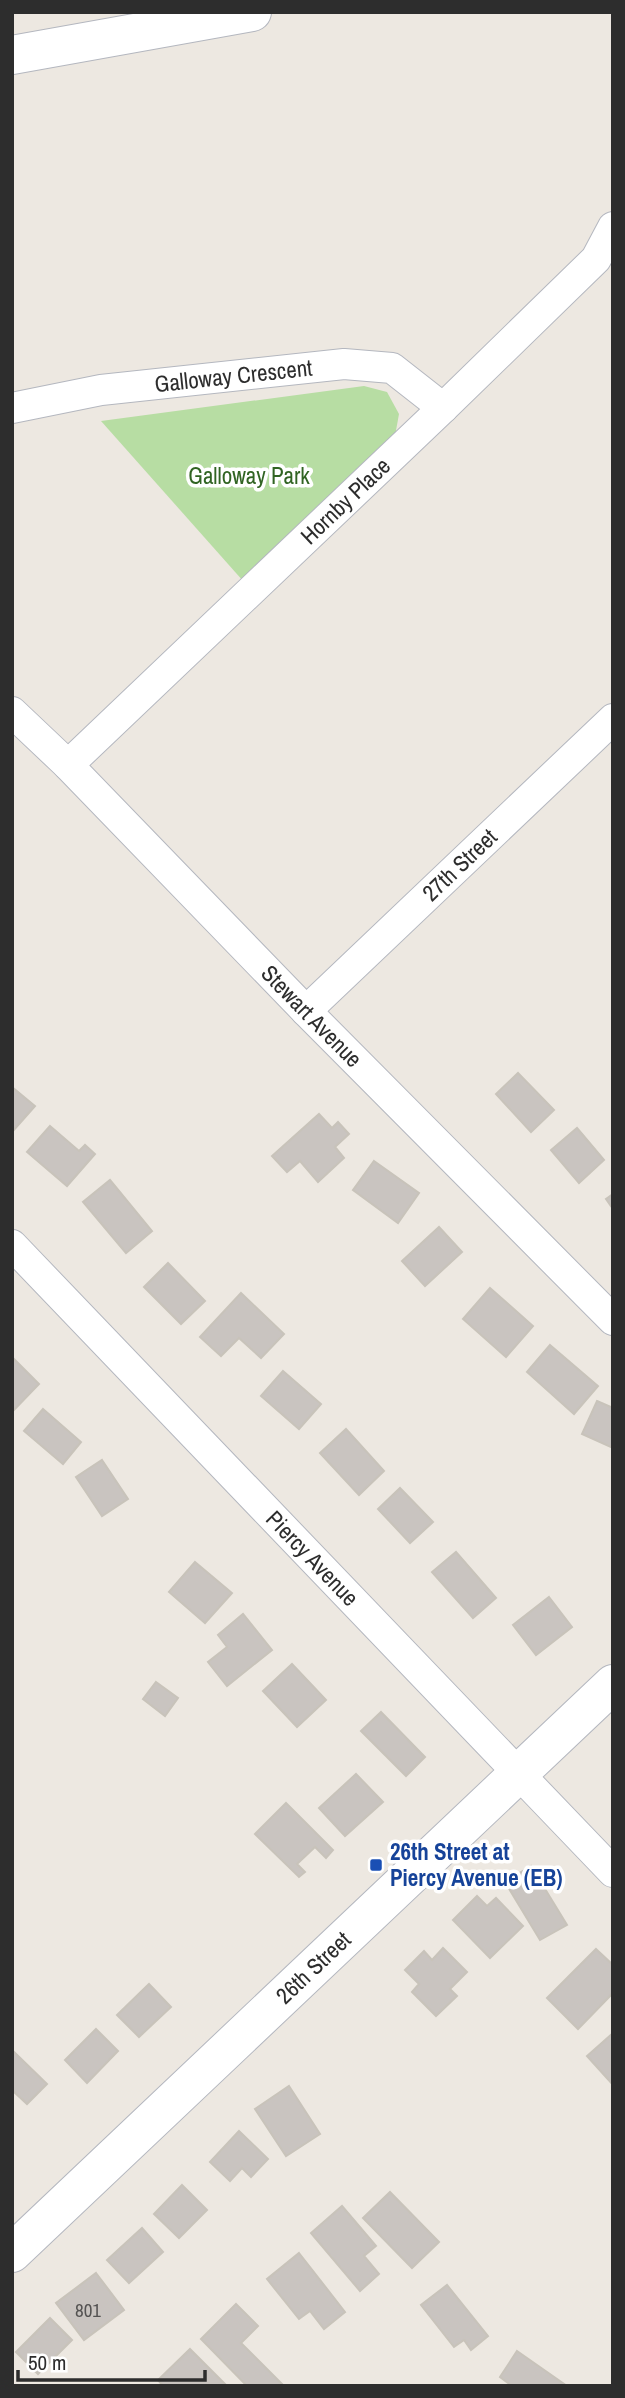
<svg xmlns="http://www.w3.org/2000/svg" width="625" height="2398" viewBox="0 0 625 2398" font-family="'Archivo Narrow',sans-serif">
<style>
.green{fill:#b7dda3}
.building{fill:#c9c4c0;stroke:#c8c3ba;stroke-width:2}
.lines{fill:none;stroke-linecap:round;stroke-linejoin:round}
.minor-casing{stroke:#b4b7bf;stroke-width:32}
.tertiary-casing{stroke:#b4b7bf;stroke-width:40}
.secondary-casing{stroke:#b4b7bf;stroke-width:40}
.minor{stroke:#fff;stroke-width:30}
.tertiary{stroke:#fff;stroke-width:38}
.secondary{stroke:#fff;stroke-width:38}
.transit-dot{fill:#1a4fb4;stroke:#fff;stroke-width:2.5}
.labels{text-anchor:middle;stroke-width:7;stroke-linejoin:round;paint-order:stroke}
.number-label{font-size:19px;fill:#545352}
.street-label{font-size:23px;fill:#2d2d2d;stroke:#fff}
.park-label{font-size:23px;fill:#316423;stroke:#fff}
.transit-label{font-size:23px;font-weight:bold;fill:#164399;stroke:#fff;text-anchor:start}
</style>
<rect width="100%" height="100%" fill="#ede8e1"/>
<path class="green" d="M364 386 387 392 399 414 395 436 244 582 101 421Z"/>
<g class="building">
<path d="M518 1073 554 1110 531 1132 496 1094Z"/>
<path d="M12 1087 35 1106 12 1132Z"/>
<path d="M319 1114 332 1128 338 1122 349 1134 335 1147 344 1158 318 1182 300 1161 287 1172 272 1156Z"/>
<path d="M50 1126 79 1151 85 1145 95 1154 67 1186 27 1152Z"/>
<path d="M577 1128 604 1160 579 1183 551 1150Z"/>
<path d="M374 1161 419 1193 398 1223 353 1190Z"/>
<path d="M110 1180 152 1231 126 1253 83 1202Z"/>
<path d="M613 1194V1209L606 1199Z"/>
<path d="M439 1227 462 1252 425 1286 402 1261Z"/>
<path d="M168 1263 205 1301 181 1324 144 1287Z"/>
<path d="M490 1288 533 1326 506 1357 463 1319Z"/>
<path d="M241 1293 284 1334 261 1358 239 1338 221 1356 200 1337Z"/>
<path d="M550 1345 598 1386 574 1414 527 1372Z"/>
<path d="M12 1357 39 1384 12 1412Z"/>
<path d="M283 1371 321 1404 299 1429 261 1396Z"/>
<path d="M597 1401 613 1408V1448L582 1434Z"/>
<path d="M43 1409 81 1442 63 1464 24 1431Z"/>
<path d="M346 1429 384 1471 359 1495 320 1453Z"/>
<path d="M102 1460 128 1499 102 1516 76 1477Z"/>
<path d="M400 1488 433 1522 410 1543 378 1509Z"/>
<path d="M456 1552 496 1598 473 1618 432 1572Z"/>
<path d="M195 1562 232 1593 205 1623 169 1592Z"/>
<path d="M549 1597 572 1627 536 1655 513 1625Z"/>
<path d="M243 1614 272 1650 227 1686 208 1662 227 1647 218 1635Z"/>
<path d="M292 1664 326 1700 297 1727 263 1691Z"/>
<path d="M156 1682 178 1698 165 1716 143 1699Z"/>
<path d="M381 1712 425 1757 406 1776 361 1731Z"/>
<path d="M356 1774 383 1802 345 1836 319 1808Z"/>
<path d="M286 1803 333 1850 326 1858 315 1847 297 1864 305 1872 299 1877 255 1834Z"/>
<path d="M531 1866 567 1925 540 1940 505 1882Z"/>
<path d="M477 1896 487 1906 496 1898 523 1926 490 1958 453 1920Z"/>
<path d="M443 1948 467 1972 450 1989 457 1996 436 2016 412 1992 419 1984 405 1970 424 1951 432 1960Z"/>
<path d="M596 1949 613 1965V1993L578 2029 547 1998Z"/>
<path d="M149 1984 171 2007 139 2037 117 2015Z"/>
<path d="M96 2029 118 2051 87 2083 65 2060Z"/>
<path d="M613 2033V2085L587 2056Z"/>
<path d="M12 2050 47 2084 27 2104 12 2090Z"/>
<path d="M289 2086 320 2134 286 2156 255 2109Z"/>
<path d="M239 2131 268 2159 251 2177 242 2168 230 2181 210 2162Z"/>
<path d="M182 2185 207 2210 179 2238 154 2214Z"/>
<path d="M390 2192 439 2242 412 2268 363 2218Z"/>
<path d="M342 2206 376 2246 364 2256 379 2274 360 2291 311 2233Z"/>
<path d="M142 2228 163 2252 129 2283 107 2260Z"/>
<path d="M299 2253 345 2312 324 2329 310 2311 299 2319 267 2279Z"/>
<path d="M96 2273 124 2310 84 2340 56 2303Z"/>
<path d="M447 2285 488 2336 471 2350 464 2340 454 2347 421 2305Z"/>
<path d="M236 2304 258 2326 241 2343 284 2386H247L201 2339Z"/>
<path d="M50 2318 72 2340 38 2374 16 2352Z"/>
<path d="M190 2349 227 2386H163L158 2380Z"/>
<path d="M517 2351 567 2386H512L500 2377Z"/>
</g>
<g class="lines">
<g class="minor-casing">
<g id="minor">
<path id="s1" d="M12 408 101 390 344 364 392 368 443 408"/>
<path id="s2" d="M12 712 68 765 306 1011 613 1320"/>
<path id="s3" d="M68 765 443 408 596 259 613 227"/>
<path id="s4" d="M306 1011 613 719"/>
<path id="s5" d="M12 1245 613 1872"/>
</g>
</g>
<g class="tertiary-casing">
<g id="tertiary">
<path id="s6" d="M12 2253 613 1684"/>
</g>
</g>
<g class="secondary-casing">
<path id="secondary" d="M12 55 252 12"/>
</g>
<use href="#minor" class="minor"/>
<use href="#tertiary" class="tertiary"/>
<use href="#secondary" class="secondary"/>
</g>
<rect class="transit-dot" x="369" y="1858" width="14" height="14" rx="3.5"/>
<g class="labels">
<g class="number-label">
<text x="88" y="2317">801</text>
</g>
<g class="street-label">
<text dy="8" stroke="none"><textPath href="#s1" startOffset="224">Galloway Crescent</textPath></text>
<text dy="8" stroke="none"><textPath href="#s3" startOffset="383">Hornby Place</textPath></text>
<text dy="8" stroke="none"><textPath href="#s4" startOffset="212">27th Street</textPath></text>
<text dy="8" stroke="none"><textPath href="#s2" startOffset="427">Stewart Avenue</textPath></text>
<text dy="8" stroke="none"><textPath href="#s5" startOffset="434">Piercy Avenue</textPath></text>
<text dy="8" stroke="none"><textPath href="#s6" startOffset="415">26th Street</textPath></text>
</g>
<g class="park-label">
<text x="249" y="484">Galloway Park</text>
</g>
<g class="transit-label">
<text x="390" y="1860">26th Street at<tspan x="390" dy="26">Piercy Avenue (EB)</tspan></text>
</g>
</g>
<rect width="625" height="2398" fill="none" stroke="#2d2d2d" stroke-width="28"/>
<path d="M18 2370v10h187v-10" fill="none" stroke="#2d2d2d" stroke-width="3.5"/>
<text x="28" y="2370" font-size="21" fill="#2d2d2d" stroke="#ffffff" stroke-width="5" paint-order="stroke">50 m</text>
</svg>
